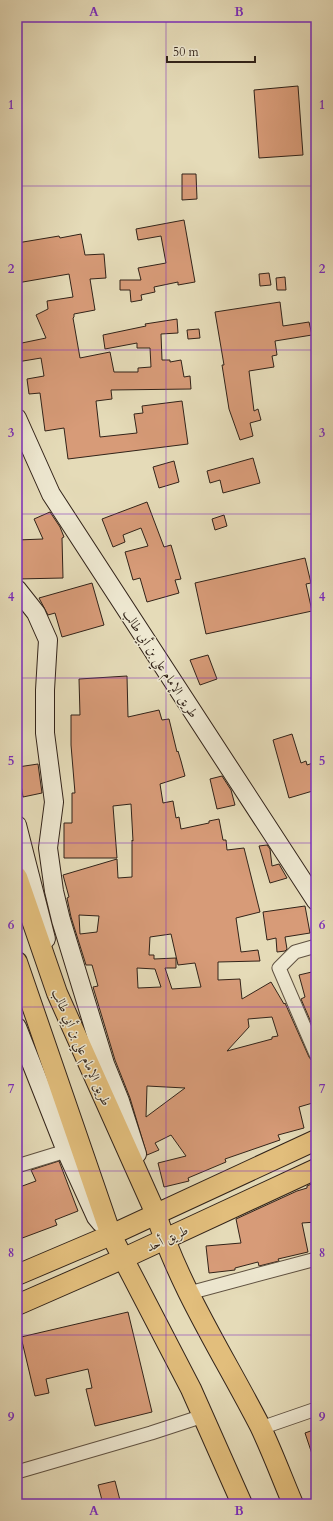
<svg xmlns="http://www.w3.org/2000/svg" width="333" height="1521" viewBox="0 0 333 1521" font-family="Cardo,Amiri,serif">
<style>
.building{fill:#d79b78;stroke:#322319;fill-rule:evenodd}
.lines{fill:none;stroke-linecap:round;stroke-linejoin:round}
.street-casing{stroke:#5f5141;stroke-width:15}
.secondary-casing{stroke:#322319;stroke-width:20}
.primary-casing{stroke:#322319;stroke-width:22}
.street{stroke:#eee8d1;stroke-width:13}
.secondary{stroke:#eee8d1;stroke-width:18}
.primary{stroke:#e2be7c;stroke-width:20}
.grid{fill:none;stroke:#7b2cbf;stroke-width:1;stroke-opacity:0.55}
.labels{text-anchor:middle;stroke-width:3;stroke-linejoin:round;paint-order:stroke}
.street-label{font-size:13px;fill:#322319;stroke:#eee8d1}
.neatline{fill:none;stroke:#7b2cbf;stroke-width:1.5}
.grid-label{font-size:13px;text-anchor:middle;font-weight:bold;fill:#7b2cbf}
</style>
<rect width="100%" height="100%" fill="#e5dbb8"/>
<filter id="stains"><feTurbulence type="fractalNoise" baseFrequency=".005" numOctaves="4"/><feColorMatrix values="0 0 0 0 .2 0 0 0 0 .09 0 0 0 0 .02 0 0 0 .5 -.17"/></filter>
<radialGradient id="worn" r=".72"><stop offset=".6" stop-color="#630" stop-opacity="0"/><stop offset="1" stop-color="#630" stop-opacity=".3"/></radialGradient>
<g class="building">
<path d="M298 86 303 155 259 158 254 90Z"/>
<path d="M182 174H196L197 199 182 200Z"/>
<path d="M184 220 195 282 178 285V282L154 287 155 292 141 295 142 300 131 302 130 290H120V280H141L138 268 166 263 161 236 138 240 136 229Z"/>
<path d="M81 234 85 255 104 254 106 278 90 279 95 310 74 314V317L73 318 80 358 110 352 114 372H138V368L151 367 150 348H137V343L105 349 103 335 146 326 145 324 177 319 178 333 161 334 162 360H170V362L181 360 184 377 190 376 191 389 111 390 112 399 96 401 100 437 137 433 134 414 143 413 142 406 182 401 188 444 68 459 64 428 45 431 40 393 29 394 27 379 44 376 41 358 17 362V344L46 338 36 315 48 309 47 301 73 297 69 274 17 283V243L59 236 60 238Z"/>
<path d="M269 273 271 285 260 286 259 274Z"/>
<path d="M285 277 286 290H277L276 278Z"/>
<path d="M280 302 283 326 309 322 312 335 275 341 277 355 272 356 274 367 249 371 254 411 258 409 261 420 250 423 253 436 240 440 229 409 222 365H224L215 312Z"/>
<path d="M199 329 200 338 188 339 187 330Z"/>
<path d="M253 458 260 483 223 493 220 480 210 483 207 471Z"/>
<path d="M174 461 179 482 159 488 153 467Z"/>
<path d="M147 502 164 547 171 545 181 579 175 580 179 593 147 602 140 578 133 580 125 552 148 546 141 528 123 535 125 542 113 547 102 519Z"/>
<path d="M50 512 60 527 64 537 62 538 63 578 17 579V540L43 539 34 519Z"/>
<path d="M224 515 227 526 215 530 212 519Z"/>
<path d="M305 558 311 583 306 584 312 611 206 634 195 583Z"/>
<path d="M92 583 104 625 62 637 55 613 48 615 39 598Z"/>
<path d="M208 655 217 679 200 685 190 660Z"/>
<path d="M127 676 128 717 159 710 162 720 169 719 177 752 178 751 181 761 185 776 160 784 163 803 173 801 176 818 179 817 181 829 209 823V821L219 819 223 840H226L227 850 244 848 260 912 236 918 241 952 258 950 260 961 218 962V980L240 979 242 999 271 982 284 1004 285 1003 309 1057 312 1061 316 1062V1102L299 1107 304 1128 278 1135 280 1140 225 1159 226 1162 188 1178 189 1181 164 1187 158 1163 186 1156 171 1135 155 1143 159 1150 147 1155 130 1098 115 1060 93 987 98 986 92 965H86L71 917 67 898 69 897 63 875 117 859 118 878 132 877V840L133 841 131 804 113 806 117 858H64V823H72V793H75L71 745V715H80L79 679ZM79 915 99 916 97 932 80 934ZM171 934 178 965 195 963 201 987 172 989 165 968H176V958L154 959V955H149L150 937ZM137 968 155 969 161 987 138 988ZM272 1017 278 1036 272 1037V1039L227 1051 249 1027 248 1019ZM147 1086 185 1088 146 1117Z"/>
<path d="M292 734 301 763 306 761 307 765 316 762V790L289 798 273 740Z"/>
<path d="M38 764 42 793 23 797 18 767Z"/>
<path d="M222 776 231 790 235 805 217 809 210 779Z"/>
<path d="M267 845 270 849 272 866 279 864 287 878 270 883 259 846Z"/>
<path d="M305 906 310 933 285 937 287 949 285 951 277 952 276 938 267 940 263 912Z"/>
<path d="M316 971V1034L301 999 305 997 299 975Z"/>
<path d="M59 1161 78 1211 55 1220 57 1225 17 1240V1188L36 1181 31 1170Z"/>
<path d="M316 1182V1222L302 1223 308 1252 278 1259 279 1261 259 1266 258 1262 235 1268V1270L209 1273 206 1246 241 1243 236 1219 297 1191 307 1188V1186Z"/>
<path d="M128 1312 152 1412 95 1426 86 1389 92 1388 88 1369 46 1379 49 1393 35 1396 21 1337Z"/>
<path d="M316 1429V1460H314L305 1433Z"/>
<path d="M115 1481 121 1504H103L98 1485Z"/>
</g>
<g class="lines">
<g class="street-casing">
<g id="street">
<path d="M316 946 295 952 279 968 316 1054"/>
<path d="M17 1166 66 1151"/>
<path d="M189 1293 316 1259"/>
<path d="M261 1428 316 1409"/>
<path d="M17 1472 151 1433 203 1416"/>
</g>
</g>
<g class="secondary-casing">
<g id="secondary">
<path d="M17 418 51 494 316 901"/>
<path d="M17 589 36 613 48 640 45 690V733L54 802 48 848 54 891 61 920 105 1064 120 1101 137 1154"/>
<path d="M17 825 46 939"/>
<path d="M17 1027 66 1151 96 1217 101 1223"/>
</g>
</g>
<g class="primary-casing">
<g id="primary">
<path d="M17 877 57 993 156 1214C180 1289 224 1356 260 1426 272 1451 282 1478 293 1504"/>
<path d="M17 962 111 1235 191 1389 242 1504"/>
<path d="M17 1275 111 1235 316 1140"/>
<path d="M17 1305 122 1259 316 1169"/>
</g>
</g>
<use href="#street" class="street"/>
<use href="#secondary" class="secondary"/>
<use href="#primary" class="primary"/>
</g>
<path class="grid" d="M166 17V1504M17 186H316M17 350H316M17 514H316M17 678H316M17 843H316M17 1007H316M17 1171H316M17 1335H316"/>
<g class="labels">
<g class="street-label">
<text transform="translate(161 663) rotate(57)" y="5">طريق الإمام علي بن أبي طالب</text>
<text transform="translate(82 1047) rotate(66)" y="5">طريق الإمام علي بن أبي طالب</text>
<text transform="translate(167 1238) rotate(-25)" y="5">طريق أحد</text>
</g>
</g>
<rect width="333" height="1521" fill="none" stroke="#e5dbb8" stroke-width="44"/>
<path d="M167 56v6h88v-6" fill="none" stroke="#322319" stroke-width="2"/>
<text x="173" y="56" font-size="12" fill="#322319" stroke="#eee8d1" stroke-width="3" paint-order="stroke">50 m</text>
<rect x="22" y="22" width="289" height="1477" class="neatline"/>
<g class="grid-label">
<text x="94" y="16">A</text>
<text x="239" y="16">B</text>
<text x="11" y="109">1</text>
<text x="322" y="109">1</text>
<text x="11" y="273">2</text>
<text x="322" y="273">2</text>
<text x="11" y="437">3</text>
<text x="322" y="437">3</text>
<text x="11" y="601">4</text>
<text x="322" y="601">4</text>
<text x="11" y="765">5</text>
<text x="322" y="765">5</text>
<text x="11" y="929">6</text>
<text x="322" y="929">6</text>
<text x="11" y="1093">7</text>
<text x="322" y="1093">7</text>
<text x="11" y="1257">8</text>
<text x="322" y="1257">8</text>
<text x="11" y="1421">9</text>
<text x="322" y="1421">9</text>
<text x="94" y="1515">A</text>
<text x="239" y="1515">B</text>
</g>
<rect width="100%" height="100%" filter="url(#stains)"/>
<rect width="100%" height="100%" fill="url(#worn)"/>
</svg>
